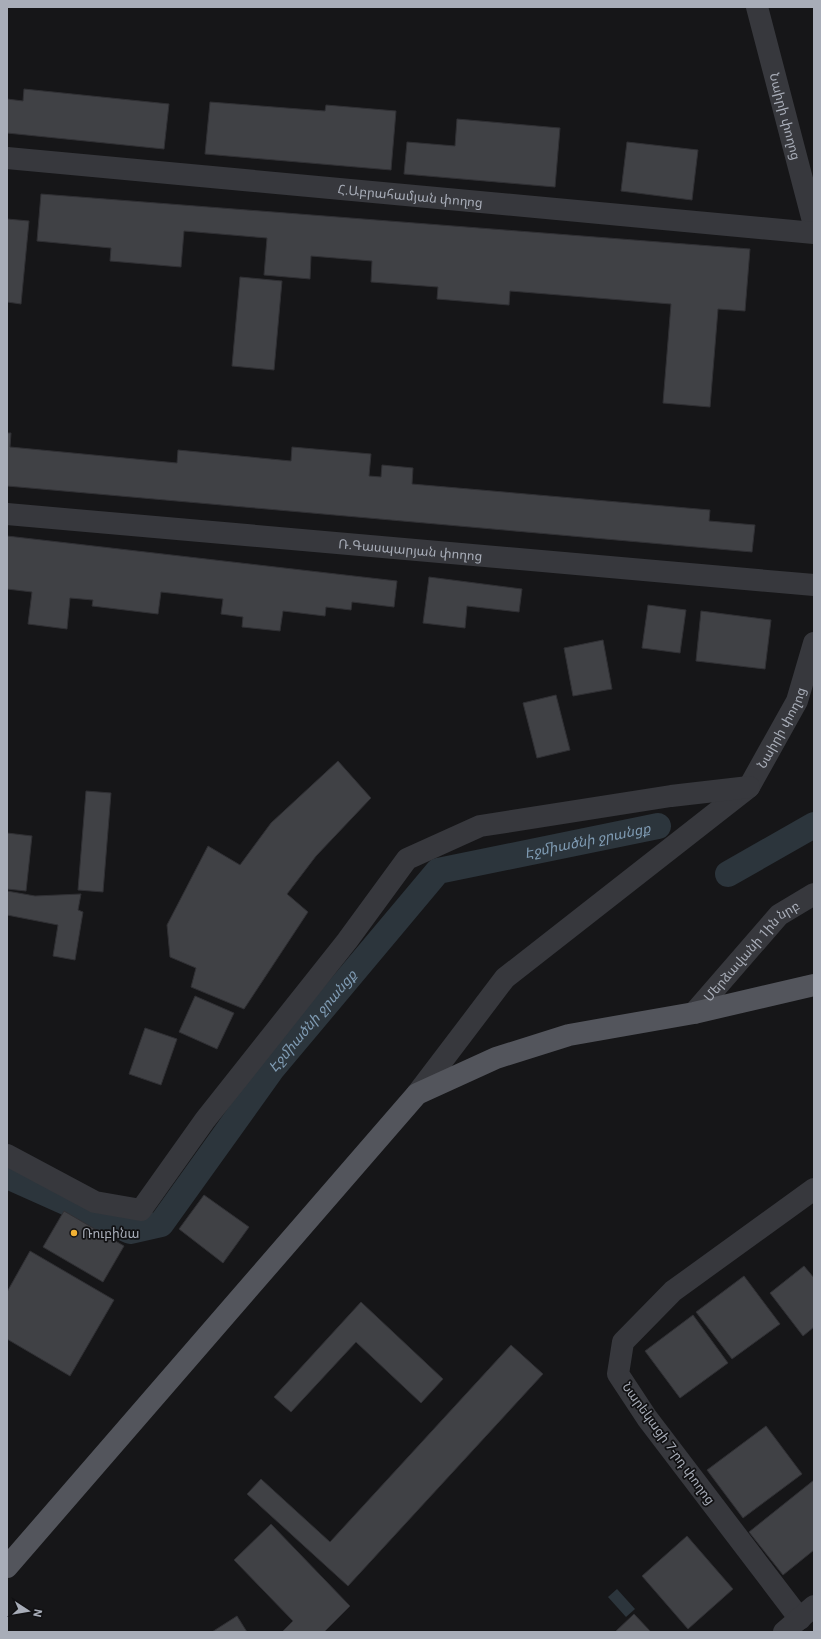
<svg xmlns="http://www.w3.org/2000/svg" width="821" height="1639" viewBox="0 0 821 1639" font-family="Roboto,'Noto Sans Armenian',sans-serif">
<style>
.water{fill:#2c353c}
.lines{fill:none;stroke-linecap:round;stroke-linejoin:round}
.canal{stroke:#2c353c;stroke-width:26}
.building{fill:#404145;stroke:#303034}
.minor{stroke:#37383d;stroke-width:22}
.major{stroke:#53555c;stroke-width:22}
.poi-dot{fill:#f2b134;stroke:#111113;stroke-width:1.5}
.labels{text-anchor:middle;stroke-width:3.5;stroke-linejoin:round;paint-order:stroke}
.street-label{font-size:13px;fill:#a8adb8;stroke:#111113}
.poi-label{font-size:13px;fill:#a8adb8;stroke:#111113;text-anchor:start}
.water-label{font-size:14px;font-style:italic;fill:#7f9bb3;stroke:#111113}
</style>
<rect width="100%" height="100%" fill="#161618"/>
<path class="water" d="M617 1589 635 1609 626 1617 608 1597Z"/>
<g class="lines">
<g class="canal">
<path d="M728 874 814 825"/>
<path id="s1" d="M7 1176 130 1231 161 1224 272 1069 438 871 658 826"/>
</g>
</g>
<g class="building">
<path d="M24 89 169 104 164 149 7 133V99L23 101Z"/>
<path d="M210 102 325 111 326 105 396 111 391 170 205 154Z"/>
<path d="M457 119 560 128 555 187 404 174 407 142 455 146Z"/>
<path d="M627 142 698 150 692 200 621 191Z"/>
<path d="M41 194 750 249 745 311 718 309 710 407 663 403 671 304 510 291 509 305 437 299 438 287 371 282 372 261 311 256 310 279 264 275 267 238 184 231 181 267 110 261 111 248 37 241Z"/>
<path d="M7 219 29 221 21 304 7 302Z"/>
<path d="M240 277 282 281 274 370 232 366Z"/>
<path d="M7 433H11L10 447 177 463 178 450 291 461 292 447 371 454 369 476 381 477 382 465 413 468 412 484 710 510 709 521 755 525 752 552 7 486Z"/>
<path d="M7 536 397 581 394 607 352 602 351 610 326 607 325 616 283 611 280 631 242 627 243 617 221 614 223 599 161 592 158 614 92 606 93 600 70 598 67 629 28 624 32 592 7 589Z"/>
<path d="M429 577 522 589 519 612 467 606 465 628 423 623Z"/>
<path d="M648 605 686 610 680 653 642 648Z"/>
<path d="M701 611 771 620 765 669 696 661Z"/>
<path d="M603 640 612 689 573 696 564 648Z"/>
<path d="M556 695 570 750 537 758 523 703Z"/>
<path d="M338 761 371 798 316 856 287 894 308 912 244 1009 191 987 196 968 170 957 167 925 208 846 240 865 271 823Z"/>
<path d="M86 791 111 793 103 892 78 890Z"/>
<path d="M7 833 32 836 26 891 7 889Z"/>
<path d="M7 891 35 896 81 894 78 910 83 912 75 960 53 956 58 925 7 915Z"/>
<path d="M195 996 234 1013 217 1049 179 1032Z"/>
<path d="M145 1028 177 1039 161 1085 129 1074Z"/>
<path d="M204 1195 249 1227 223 1263 179 1229Z"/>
<path d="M64 1211 124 1246 103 1282 43 1247Z"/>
<path d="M30 1251 114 1300 70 1376 7 1339V1292Z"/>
<path d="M804 1266 814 1278V1327L803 1336 770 1293Z"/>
<path d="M744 1276 780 1324 732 1359 696 1312Z"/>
<path d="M361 1302 443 1379 421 1403 356 1342 291 1412 274 1397Z"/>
<path d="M693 1315 728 1363 680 1398 645 1351Z"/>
<path d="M511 1345 543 1374 348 1586 247 1494 261 1479 330 1542Z"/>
<path d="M766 1426 802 1474 743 1518 707 1470Z"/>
<path d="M814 1480V1550L783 1575 749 1532Z"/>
<path d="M271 1524 350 1606 324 1632H282L293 1621 234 1560Z"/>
<path d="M687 1536 733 1589 688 1629 642 1576Z"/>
<path d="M634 1614 651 1632H615Z"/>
<path d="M237 1616 247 1632H212Z"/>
</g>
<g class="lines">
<g class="minor">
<path id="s2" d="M757 7 814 225"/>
<path id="s3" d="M7 158 814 233"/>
<path id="s4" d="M7 514 814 585"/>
<path id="s5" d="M694 1013 779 915 814 894"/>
<path id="s6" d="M417 1094 505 978 749 787 797 701 814 643"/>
<path d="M7 1155 95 1202 141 1210 205 1120 347 941 407 859 480 826 671 796 749 787"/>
<path d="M800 1619 647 1418 618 1374 623 1342 673 1291 814 1189"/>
<path d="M784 1632 814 1606"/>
</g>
<path class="major" d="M7 1567 417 1094 496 1058 569 1035 694 1013 814 985"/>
</g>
<circle class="poi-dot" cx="74" cy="1233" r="4"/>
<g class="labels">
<g class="street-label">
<text dy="5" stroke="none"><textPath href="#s2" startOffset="113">Նաիրի փողոց</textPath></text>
<text dy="5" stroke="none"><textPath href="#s3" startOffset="405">Հ.Աբրահամյան փողոց</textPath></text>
<text dy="5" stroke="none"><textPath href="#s4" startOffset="405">Ռ.Գասպարյան փողոց</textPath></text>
<text dy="5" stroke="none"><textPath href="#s6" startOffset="523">Նաիրի փողոց</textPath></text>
<text dy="5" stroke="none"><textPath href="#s5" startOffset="85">Մերձավանի 1ին նրբ</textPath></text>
<text transform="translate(669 1443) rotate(54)" y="5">Նարեկացի 7-րդ փողոց</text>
</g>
<g class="poi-label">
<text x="82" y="1238">Ռուբինա</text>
</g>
<g class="water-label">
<text dy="5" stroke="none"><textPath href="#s1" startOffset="768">Էջմիածնի ջրանցք</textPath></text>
<text dy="5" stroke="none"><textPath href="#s1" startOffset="420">Էջմիածնի ջրանցք</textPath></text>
</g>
</g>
<rect width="821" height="1639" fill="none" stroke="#a8adb8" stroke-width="16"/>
<g transform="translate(28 1611) rotate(102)" stroke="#111113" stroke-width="3" paint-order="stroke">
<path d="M0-3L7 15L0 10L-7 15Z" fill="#a8adb8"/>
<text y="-6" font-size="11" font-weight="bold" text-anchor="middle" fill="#a8adb8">N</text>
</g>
</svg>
